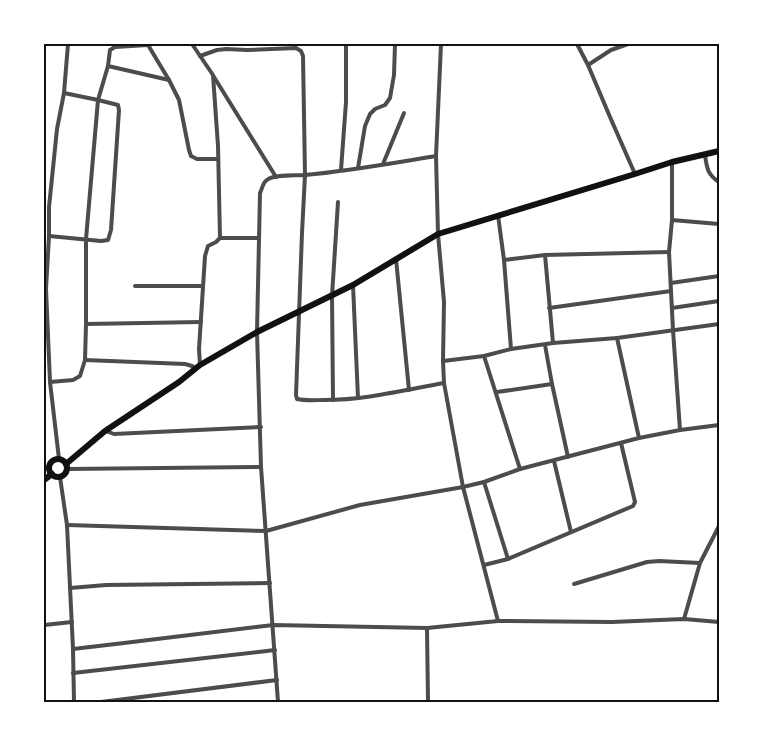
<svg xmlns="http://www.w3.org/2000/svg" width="763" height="746" viewBox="0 0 763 746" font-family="'Roboto Condensed',sans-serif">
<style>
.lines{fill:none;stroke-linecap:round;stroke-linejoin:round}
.minor{stroke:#4c4c4c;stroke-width:4}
.primary{stroke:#111;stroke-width:6}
.neatline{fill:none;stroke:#111;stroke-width:2}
</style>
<rect width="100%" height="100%" fill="#fff"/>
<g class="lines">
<g class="minor">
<path d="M152 44 148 45 115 47 110 50 108 66 169 80"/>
<path d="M192 44 213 75 218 146 220 238 216 242 208 246 205 256 199 349 200 365"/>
<path d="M441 44 436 156 438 234 444 302 443 361 444 383 463 487 498 621 612 622 684 619 719 622"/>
<path d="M577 44 588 65 610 117 635 174"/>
<path d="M148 45 169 80 179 100 189 150 191 156 197 159H218"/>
<path d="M200 56 217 50 226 49 247 50 296 48 301 51 303 56 305 175 302 233 296 395 297 399C306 401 315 400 324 400 365 400 405 390 444 383"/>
<path d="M588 65 611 50 628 44"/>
<path d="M214 77 276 177"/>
<path d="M705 155C707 168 707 174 719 182"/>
<path d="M672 162V220L669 252 673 330 680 430"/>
<path d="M383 164 404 113"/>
<path d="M358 168 365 126 370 114 375 109 385 105 390 98 394 75 395 44"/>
<path d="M341 170 346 102V44"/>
<path d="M498 215 504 260 511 349"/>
<path d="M672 220 719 224"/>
<path d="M49 236 101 241 108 240 111 230 119 110 118 105 98 100 64 93"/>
<path d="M220 238H259"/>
<path d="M396 259 409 390"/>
<path d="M504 260 545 255"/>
<path d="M671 283 719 276"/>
<path d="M353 285 358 398"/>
<path d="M135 286H203"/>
<path d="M549 308 671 291"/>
<path d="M672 308 719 301"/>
<path d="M86 324 201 322"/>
<path d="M617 338 639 438"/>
<path d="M553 343 545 255 669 252"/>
<path d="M545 345 552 384 568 457"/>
<path d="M484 356 520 469"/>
<path d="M85 360 185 364 192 366 195 368"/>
<path d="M443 361 484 356 511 349 553 343 617 338 719 324"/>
<path d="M50 382 73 380 80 376 85 360 86 324V239L98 100 108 66"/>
<path d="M497 392 552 384"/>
<path d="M333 400 332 296 338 202"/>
<path d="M106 431 114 434 261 427"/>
<path d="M59 459 50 382 46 289 49 236V207L57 129 64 93 68 44"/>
<path d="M554 461 571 532"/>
<path d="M67 469 261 467"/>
<path d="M60 477 67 525 73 649 74 702"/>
<path d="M484 482 508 559"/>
<path d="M67 525 266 531 360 505 463 487 484 482 520 469 639 438 680 430 719 425"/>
<path d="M484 565 508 559 633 506 635 502 621 443"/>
<path d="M574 584 647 562 659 561 700 563"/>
<path d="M70 588 106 585 270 583"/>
<path d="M684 619 700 563 719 526"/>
<path d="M44 625 72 622"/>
<path d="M427 628 428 702"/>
<path d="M73 649 124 643 273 625 427 628 498 621"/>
<path d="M73 673 275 650"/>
<path d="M101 702 277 680"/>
<path d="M278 702 261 467 257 332 260 193C262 189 263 182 267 180 275 174 295 176 305 175 349 171 393 163 436 156"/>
</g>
<g class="primary">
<circle cx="58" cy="468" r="9"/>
<path d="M66 464 105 431 179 382 200 365 257 332 353 285 438 234 635 174 672 162 719 151"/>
<path d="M44 480 52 474"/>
</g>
</g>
<rect width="763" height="746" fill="none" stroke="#ffffff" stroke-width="90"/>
<rect x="45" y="45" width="673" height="656" class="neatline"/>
</svg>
